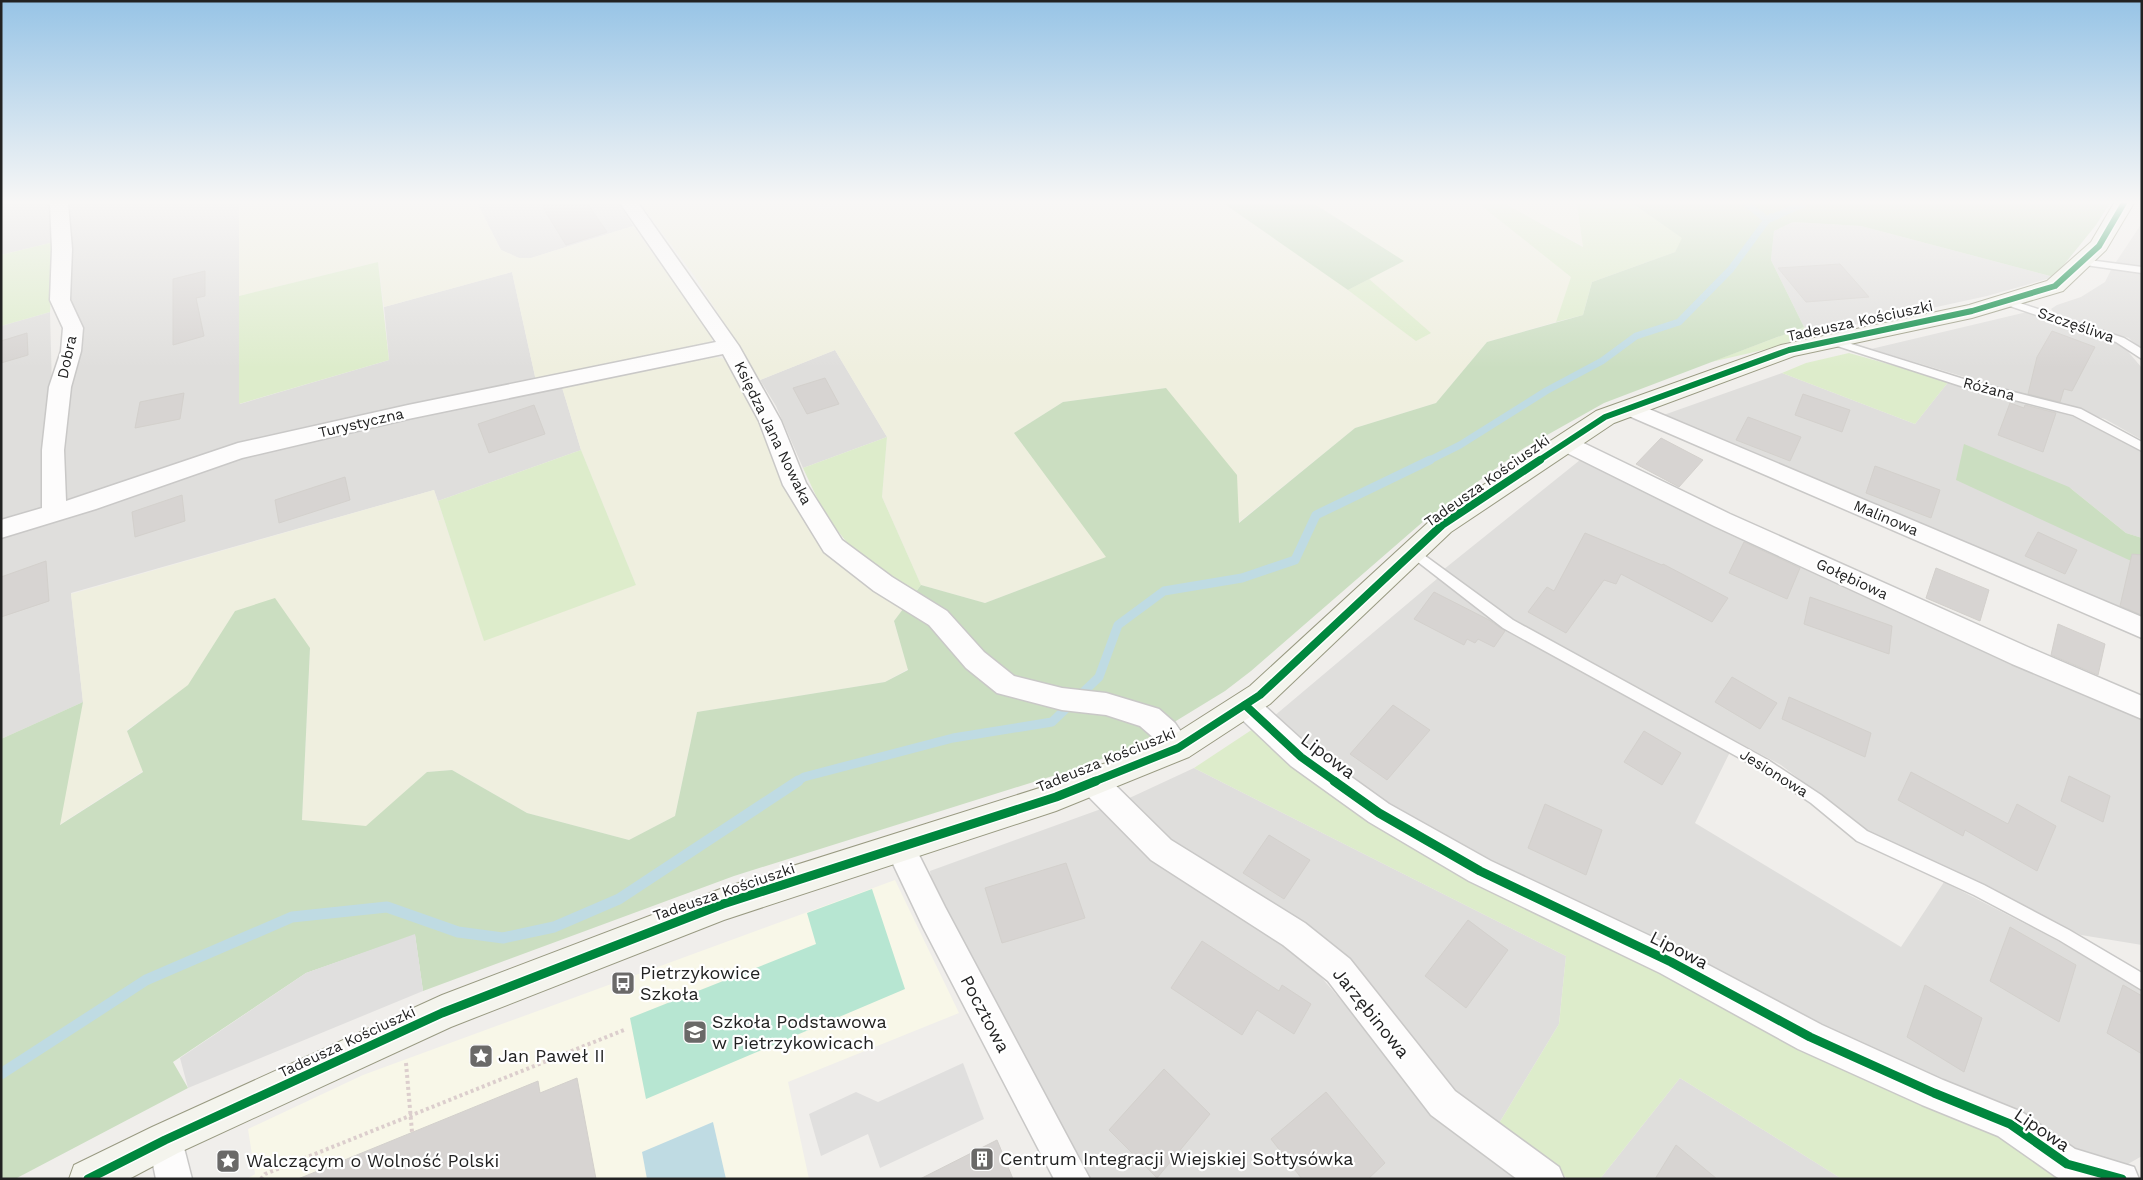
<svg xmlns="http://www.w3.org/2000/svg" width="2143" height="1180" viewBox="0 0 2143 1180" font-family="'Work Sans',sans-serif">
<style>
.residential{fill:#dfdedc}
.education{fill:#f8f7e8}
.farmland{fill:#efefdf}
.grass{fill:#ddeccb}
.forest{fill:#cbdec1}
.pitch{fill:#b7e6d2}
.parking{fill:#e0dfde}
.water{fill:#bfdbe3}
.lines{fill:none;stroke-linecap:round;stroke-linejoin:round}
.stream-far2{stroke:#bfdbe3;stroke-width:7}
.stream-far1{stroke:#bfdbe3;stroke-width:9}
.stream{stroke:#bfdbe3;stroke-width:11}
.building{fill:#d7d4d2;stroke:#d3d0cc}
.lane-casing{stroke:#c9c8c7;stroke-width:3}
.street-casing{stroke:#c9c8c7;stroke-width:3}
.secondary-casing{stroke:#999a82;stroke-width:2}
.path{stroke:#dccecd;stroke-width:4;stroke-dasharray:3 3;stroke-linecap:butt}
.lane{fill:#fdfcfc;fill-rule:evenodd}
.street{fill:#fdfcfc;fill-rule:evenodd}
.secondary{fill:#f4f4ed;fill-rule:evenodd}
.cycleway-far2-casing{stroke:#fff;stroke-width:9}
.cycleway-far1-casing{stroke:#fff;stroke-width:11}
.cycleway-casing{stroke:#fff;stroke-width:12}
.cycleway-far2{stroke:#00873e;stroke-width:6}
.cycleway-far1{stroke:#00873e;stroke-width:8}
.cycleway{stroke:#00873e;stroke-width:9}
.labels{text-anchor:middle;stroke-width:4.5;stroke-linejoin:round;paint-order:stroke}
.street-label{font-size:15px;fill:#222;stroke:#fff}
.near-street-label{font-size:18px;fill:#222;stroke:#fff}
.near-poi-label{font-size:18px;fill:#222;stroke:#fff;text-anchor:start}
</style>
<rect width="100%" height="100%" fill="#f0eeeb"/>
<g class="residential">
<path d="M1 203H52L54 242 1 255Z"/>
<path d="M67 203H239L240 404 389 360 384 307 512 272 536 381 85 498 68 500 62 490 71 302Z"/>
<path d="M477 203H619L633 226 531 258H519L501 250Z"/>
<path d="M1793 222 1861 226 2054 277 1987 296 1817 333 1804 327 1771 260 1774 231Z"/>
<path d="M2142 223V268L2114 265Z"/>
<path d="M2112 268 2142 272V352L2129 338 2056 315 2051 309 2057 305 2081 297 2105 282Z"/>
<path d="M50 312 52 388 46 504 37 513 1 524V326Z"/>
<path d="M2027 312 2115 341 2125 348 2142 368V440L2105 419 1871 349Z"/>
<path d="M835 350 887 437 803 468 776 406 760 380Z"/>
<path d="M1782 373 1915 424 1949 381 2074 417 2142 452V538L2126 533 2069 487 2142 566V623L1658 417Z"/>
<path d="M561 384 581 450 438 501 434 490 71 593 83 702 1 739V533L237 455Z"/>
<path d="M1585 456 2142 713V945L2081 935 1865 830 1781 765 1514 622 1443 570Z"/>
<path d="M1438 578 1501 624 1731 750 1695 823 1901 947 1944 882 2056 940 2142 989V1156L2121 1168 2085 1159 1834 1037 1385 810 1273 717Z"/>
<path d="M1194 768 1566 956 1559 1024 1498 1125 1436 1078 1390 1025 1169 847 1123 801Z"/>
<path d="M1101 809 1293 945 1430 1102 1522 1179H1089L932 884 930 871Z"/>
<path d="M1680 1078 1842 1179H1600Z"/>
</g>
<path class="education" d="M895 880 959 1013 788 1082 809 1179H247L255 1174 248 1129 363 1075Z"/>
<g class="farmland">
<path d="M239 203H477L501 250 519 258H531L633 226 712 337V342L704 348 536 381 512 272 384 307 378 262 239 296Z"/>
<path d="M640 203H814L820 211 847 203H1478L1572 277 1556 322 1487 342 1436 403 1355 428 1238 523 1166 388 1063 402 1014 433 1107 557 985 603 921 585 882 497 887 437 835 350 760 380 695 277Z"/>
<path d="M1504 203H1577L1584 247Z"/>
<path d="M716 357 724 359 766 426 790 497 820 547 904 607 894 622 908 669 885 682 697 712 675 816 629 840 527 813 452 770 427 772 366 827 302 820 310 648 235 611 189 685 127 730 143 771 59 825 83 702 71 594 434 490 484 640 636 585 581 450 561 384Z"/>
</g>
<g class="grass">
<path d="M1478 203H1504L1583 247 1577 203H1632L1683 238 1675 252 1592 282 1583 315 1556 322 1571 277Z"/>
<path d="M54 242 50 312 1 326V255Z"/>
<path d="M378 262 389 360 239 404V296Z"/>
<path d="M1369 279 1431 333 1416 341 1348 290Z"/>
<path d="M1804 327 1817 333 1763 350 1711 362Z"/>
<path d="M1849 353 1949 381 1915 424 1782 373 1806 363Z"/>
<path d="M887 437 882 497 921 585 913 595 849 545 825 515 803 468Z"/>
<path d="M581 450 636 585 484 641 438 501Z"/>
<path d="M1259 725 1291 758 2004 1128 2065 1179H1842L1680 1078 1600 1179H1568L1498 1125 1559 1024 1566 956 1194 768Z"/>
</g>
<g class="forest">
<path d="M1223 203H1313L1404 261 1348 290Z"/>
<path d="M1632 203H2110L2096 225 2054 277 1861 226 1793 222 1774 231 1771 260 1804 327 1604 403 1524 448 1425 520 1251 671 1225 691 1135 746 1078 768 734 876 423 991 415 935 306 973 173 1062 188 1088 15 1179H1V739L83 702 60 825 143 772 127 731 188 685 235 611 275 598 310 648 302 820 366 826 427 772 452 770 527 813 629 840 675 816 697 712 885 682 908 670 894 621 921 585 985 603 1106 557 1014 433 1063 402 1166 388 1237 475 1239 523 1355 428 1436 403 1487 342 1583 315 1592 282 1675 252 1682 238Z"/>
<path d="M1964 444 2069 487 2126 533 2142 538V566L1956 480Z"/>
</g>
<path class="pitch" d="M872 889 905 989 646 1099 630 1018 816 944 807 913Z"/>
<g class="parking">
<path d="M415 934 423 991 188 1088 180 1058 306 973Z"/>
<path d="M963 1063 984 1119 880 1168 868 1134 821 1156 809 1114 856 1092 878 1102Z"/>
</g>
<path class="water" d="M713 1122 726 1179H647L642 1152Z"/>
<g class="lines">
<g class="stream-far2">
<path d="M1746 203 1767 220 1771 217"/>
<path d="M1428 461 1460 445 1546 391 1602 361 1636 336 1679 322 1731 269 1767 220 1805 203"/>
</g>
<path class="stream-far1" d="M796 782 804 777 953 738 1052 722 1099 677 1118 625 1164 591 1242 578 1295 560 1316 515 1430 460"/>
<path class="stream" d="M1 1074 146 980 292 917 387 907 458 932 503 938 554 927 619 899 798 781"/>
</g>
<g class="building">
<path d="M540 203H587L607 232 566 245Z"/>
<path d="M1840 264 1869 297 1806 302 1778 268Z"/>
<path d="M205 271V296L196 298 204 336 173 345V279Z"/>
<path d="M2052 331 2095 347 2072 391 2064 389 2060 402 2028 394 2037 357Z"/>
<path d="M27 333 28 355 1 363V341Z"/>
<path d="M825 378 839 404 807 414 793 388Z"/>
<path d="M184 393 180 419 135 428 140 402Z"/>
<path d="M1803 394 1850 410 1842 432 1795 415Z"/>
<path d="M2010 403 2024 408 2025 405 2056 413 2043 452 1998 435Z"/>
<path d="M534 405 545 434 489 453 478 424Z"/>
<path d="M1748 417 1801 437 1790 461 1736 440Z"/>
<path d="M1661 438 1703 460 1679 487 1636 464Z"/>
<path d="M1875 466 1940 490 1931 518 1866 493Z"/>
<path d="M345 477 350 500 279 523 275 500Z"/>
<path d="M182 495 185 521 135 537 132 512Z"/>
<path d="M2038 532 2077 550 2065 574 2025 556Z"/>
<path d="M1585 533 1662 565 1663 564 1728 598 1712 622 1621 574 1616 584 1604 580 1566 633 1528 612 1547 587 1554 591Z"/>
<path d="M1744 542 1800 568 1787 599 1729 573Z"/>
<path d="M2132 554 2142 555V615L2120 606Z"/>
<path d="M46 561 49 601 1 617V577Z"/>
<path d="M1936 568 1989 590 1980 621 1926 598Z"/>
<path d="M1434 592 1489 620 1505 631 1494 647 1478 639 1475 643 1467 639 1464 645 1414 619Z"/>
<path d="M1810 597 1892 626 1889 654 1804 624Z"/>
<path d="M2058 624 2105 644 2098 675 2051 655Z"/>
<path d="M1732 677 1777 703 1760 729 1715 702Z"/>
<path d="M1789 697 1871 733 1865 757 1782 719Z"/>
<path d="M1393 705 1430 730 1387 780 1350 754Z"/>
<path d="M1644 731 1681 753 1662 785 1624 762Z"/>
<path d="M1911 772 2008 824 2017 804 2056 826 2037 871 1965 830 1963 836 1898 800Z"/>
<path d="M2069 776 2110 796 2103 822 2061 801Z"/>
<path d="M1545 804 1602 830 1586 875 1528 848Z"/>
<path d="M1269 835 1310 860 1284 899 1243 873Z"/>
<path d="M1066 863 1085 918 1002 943 985 888Z"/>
<path d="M1468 920 1508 950 1466 1008 1425 976Z"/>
<path d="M2010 927 2076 965 2059 1022 1990 981Z"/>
<path d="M1202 941 1279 991 1282 985 1311 1004 1294 1034 1257 1010 1242 1035 1171 988Z"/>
<path d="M1925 985 1982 1018 1964 1072 1907 1037Z"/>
<path d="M2123 985 2142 996V1054L2107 1033Z"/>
<path d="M1164 1069 1210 1114 1157 1178 1109 1130Z"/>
<path d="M577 1078 596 1179H298L538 1081 540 1093Z"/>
<path d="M1326 1092 1385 1163 1368 1179H1302L1271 1139Z"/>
<path d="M997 1140 1013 1179H920Z"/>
<path d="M1676 1145 1717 1179H1655Z"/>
</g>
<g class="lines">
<g class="lane-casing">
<g id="lane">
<path d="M2081 259 2142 267V273L2078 264 2076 262Z"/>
<path d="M2005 298 2124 338 2142 349V359L2116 342 2001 303V299Z"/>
<path d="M1832 338 1970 381 2081 409 2142 442V451L2073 415 1964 387 1828 343 1827 341Z"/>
<path d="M1413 547 1513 620 1768 760 1821 795 1867 831 1984 885 2069 930 2142 973V990L2059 940 1974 895 1857 841 1811 803 1758 768 1503 628 1409 555 1407 552 1409 549Z"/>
</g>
</g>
<g class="street-casing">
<g id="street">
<path d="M50 203H68L72 249 70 300 83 328 81 351 71 387 64 450 66 501 238 443 408 405 716 342 620 203H638L739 346 781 421 806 483 842 540 892 577 947 611 984 652 1014 676 1062 688 1106 693 1159 709 1175 723 1192 748 1188 756 1178 760 1168 756 1155 739 1140 726 1106 715 1062 710 997 693 966 668 929 625 874 591 824 552 783 485 759 421 723 354 408 419 242 458 96 509 1 538V520L42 508V450L49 387 61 351 63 328 50 300 52 249Z"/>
<path d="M1630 401 2142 617V638L1622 413 1619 408 1622 403Z"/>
<path d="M1567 435 1730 514 2030 648 2142 696V719L2012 664 1714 526 1559 449 1556 443 1559 437Z"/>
<path d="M1245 694 1255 697 1311 748 1389 804 1491 861 1682 951 1822 1025 1943 1080 2022 1112 2075 1149 2134 1167 2139 1179H2060L2055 1176 1998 1136 1922 1105 1798 1049 1660 973 1469 881 1369 822 1291 766 1235 713 1232 705 1235 697Z"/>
<path d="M1093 770 1103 773 1171 840 1305 923 1350 959 1455 1091 1559 1167 1564 1179H1517L1431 1115 1328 981 1283 945 1151 860 1083 791 1079 782 1083 773Z"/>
<path d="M900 834 910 837 945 907 1090 1179H1054L923 927 885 847 890 837Z"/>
<path d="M165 1123 177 1128 182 1140 192 1179H156L148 1140 153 1128Z"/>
</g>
</g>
<g class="secondary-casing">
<path id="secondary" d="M2114 203H2134L2106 250 2063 291 1972 318 1794 356 1614 423 1451 532 1270 704 1189 757 1056 811 724 920 451 1027 178 1153 129 1179H69L74 1165 152 1127 442 995 723 888 1052 784 1167 739 1250 686 1433 518 1596 411 1781 345 1969 305 2047 281 2091 242Z"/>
</g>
<g class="path">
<path d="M406 1063 412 1132"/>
<path d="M261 1179 265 1174 624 1030"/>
</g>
<use href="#lane" class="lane"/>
<use href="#street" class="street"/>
<use href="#secondary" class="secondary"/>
<g class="cycleway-far2-casing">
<path id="cycleway-far2" d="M1538 461 1605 417 1789 350 1972 311 2055 286 2099 246 2124 203"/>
</g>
<g class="cycleway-far1-casing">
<g id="cycleway-far1">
<path d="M1245 705 1301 757 1336 782"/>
<path d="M1093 782 1178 748 1260 695 1442 525 1540 460"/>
</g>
</g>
<g class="cycleway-casing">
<g id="cycleway">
<path d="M1334 781 1379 813 1480 871 1671 962 1810 1037 1934 1093 2010 1124 2067 1164 2122 1179"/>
<path d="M88 1179 165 1140 442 1013 723 904 1056 797 1096 781"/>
</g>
</g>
<use href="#cycleway-far2" class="cycleway-far2"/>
<use href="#cycleway-far1" class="cycleway-far1"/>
<use href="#cycleway" class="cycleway"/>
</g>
<linearGradient id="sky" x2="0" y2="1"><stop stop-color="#97c4e6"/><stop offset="0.55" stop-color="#f8f7f6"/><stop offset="1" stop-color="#f8f7f6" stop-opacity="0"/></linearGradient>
<rect width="2143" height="368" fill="url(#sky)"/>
<defs>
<g id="bus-square" transform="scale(1.25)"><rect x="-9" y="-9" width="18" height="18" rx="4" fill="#6a6968" stroke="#fff"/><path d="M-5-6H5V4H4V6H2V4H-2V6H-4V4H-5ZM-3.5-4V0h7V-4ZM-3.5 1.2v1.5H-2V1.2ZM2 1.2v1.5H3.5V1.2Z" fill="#fff"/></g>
<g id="school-square" transform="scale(1.25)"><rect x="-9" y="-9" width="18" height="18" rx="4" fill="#6a6968" stroke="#fff"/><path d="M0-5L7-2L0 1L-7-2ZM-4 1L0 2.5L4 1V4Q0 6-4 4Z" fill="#fff"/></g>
<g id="sight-square" transform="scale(1.25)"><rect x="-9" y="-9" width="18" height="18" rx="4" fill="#6a6968" stroke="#fff"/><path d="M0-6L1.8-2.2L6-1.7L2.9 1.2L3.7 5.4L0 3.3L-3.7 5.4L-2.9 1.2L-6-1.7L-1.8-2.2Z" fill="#fff"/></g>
<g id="building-square" transform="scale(1.25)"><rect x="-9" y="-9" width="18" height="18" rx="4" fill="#6a6968" stroke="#fff"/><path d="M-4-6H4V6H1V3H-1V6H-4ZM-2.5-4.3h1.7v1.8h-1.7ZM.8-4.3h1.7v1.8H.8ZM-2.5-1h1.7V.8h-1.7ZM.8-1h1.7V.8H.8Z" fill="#fff"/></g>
</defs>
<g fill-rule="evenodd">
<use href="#bus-square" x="623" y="983"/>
<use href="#school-square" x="695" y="1032"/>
<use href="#sight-square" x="481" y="1056"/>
<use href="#building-square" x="982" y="1159"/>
<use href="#sight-square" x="228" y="1161"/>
</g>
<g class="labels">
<g class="street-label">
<text transform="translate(1860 321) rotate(-12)" y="5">Tadeusza Kościuszki</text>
<text transform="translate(2076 325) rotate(19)" y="5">Szczęśliwa</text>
<text transform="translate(67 357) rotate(-78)" y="5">Dobra</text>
<text transform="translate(1989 389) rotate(15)" y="5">Różana</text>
<text transform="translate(361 423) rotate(-13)" y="5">Turystyczna</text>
<text transform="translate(773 433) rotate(64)" y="5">Księdza Jana Nowaka</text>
<text transform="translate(1487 481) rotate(-35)" y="5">Tadeusza Kościuszki</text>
<text transform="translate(1886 518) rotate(23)" y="5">Malinowa</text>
<text transform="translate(1852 579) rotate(25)" y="5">Gołębiowa</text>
<text transform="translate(1106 760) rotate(-22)" y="5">Tadeusza Kościuszki</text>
<text transform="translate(1774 773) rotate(32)" y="5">Jesionowa</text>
<text transform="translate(724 892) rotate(-19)" y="5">Tadeusza Kościuszki</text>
<text transform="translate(347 1042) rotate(-25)" y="5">Tadeusza Kościuszki</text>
</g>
<g class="near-street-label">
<text transform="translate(1328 756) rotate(37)" y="6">Lipowa</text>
<text transform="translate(1679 950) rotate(27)" y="6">Lipowa</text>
<text transform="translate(1371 1013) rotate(51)" y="6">Jarzębinowa</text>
<text transform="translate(985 1014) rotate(62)" y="6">Pocztowa</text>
<text transform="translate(2042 1130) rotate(34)" y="6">Lipowa</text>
</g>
<g class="near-poi-label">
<text x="640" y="979">Pietrzykowice<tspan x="640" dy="21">Szkoła</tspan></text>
<text x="712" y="1028">Szkoła Podstawowa<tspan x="712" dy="21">w Pietrzykowicach</tspan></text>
<text x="498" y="1062">Jan Paweł II</text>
<text x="1000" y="1165">Centrum Integracji Wiejskiej Sołtysówka</text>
<text x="246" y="1167">Walczącym o Wolność Polski</text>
</g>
</g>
<rect width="2143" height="1180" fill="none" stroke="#222222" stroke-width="5"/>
</svg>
